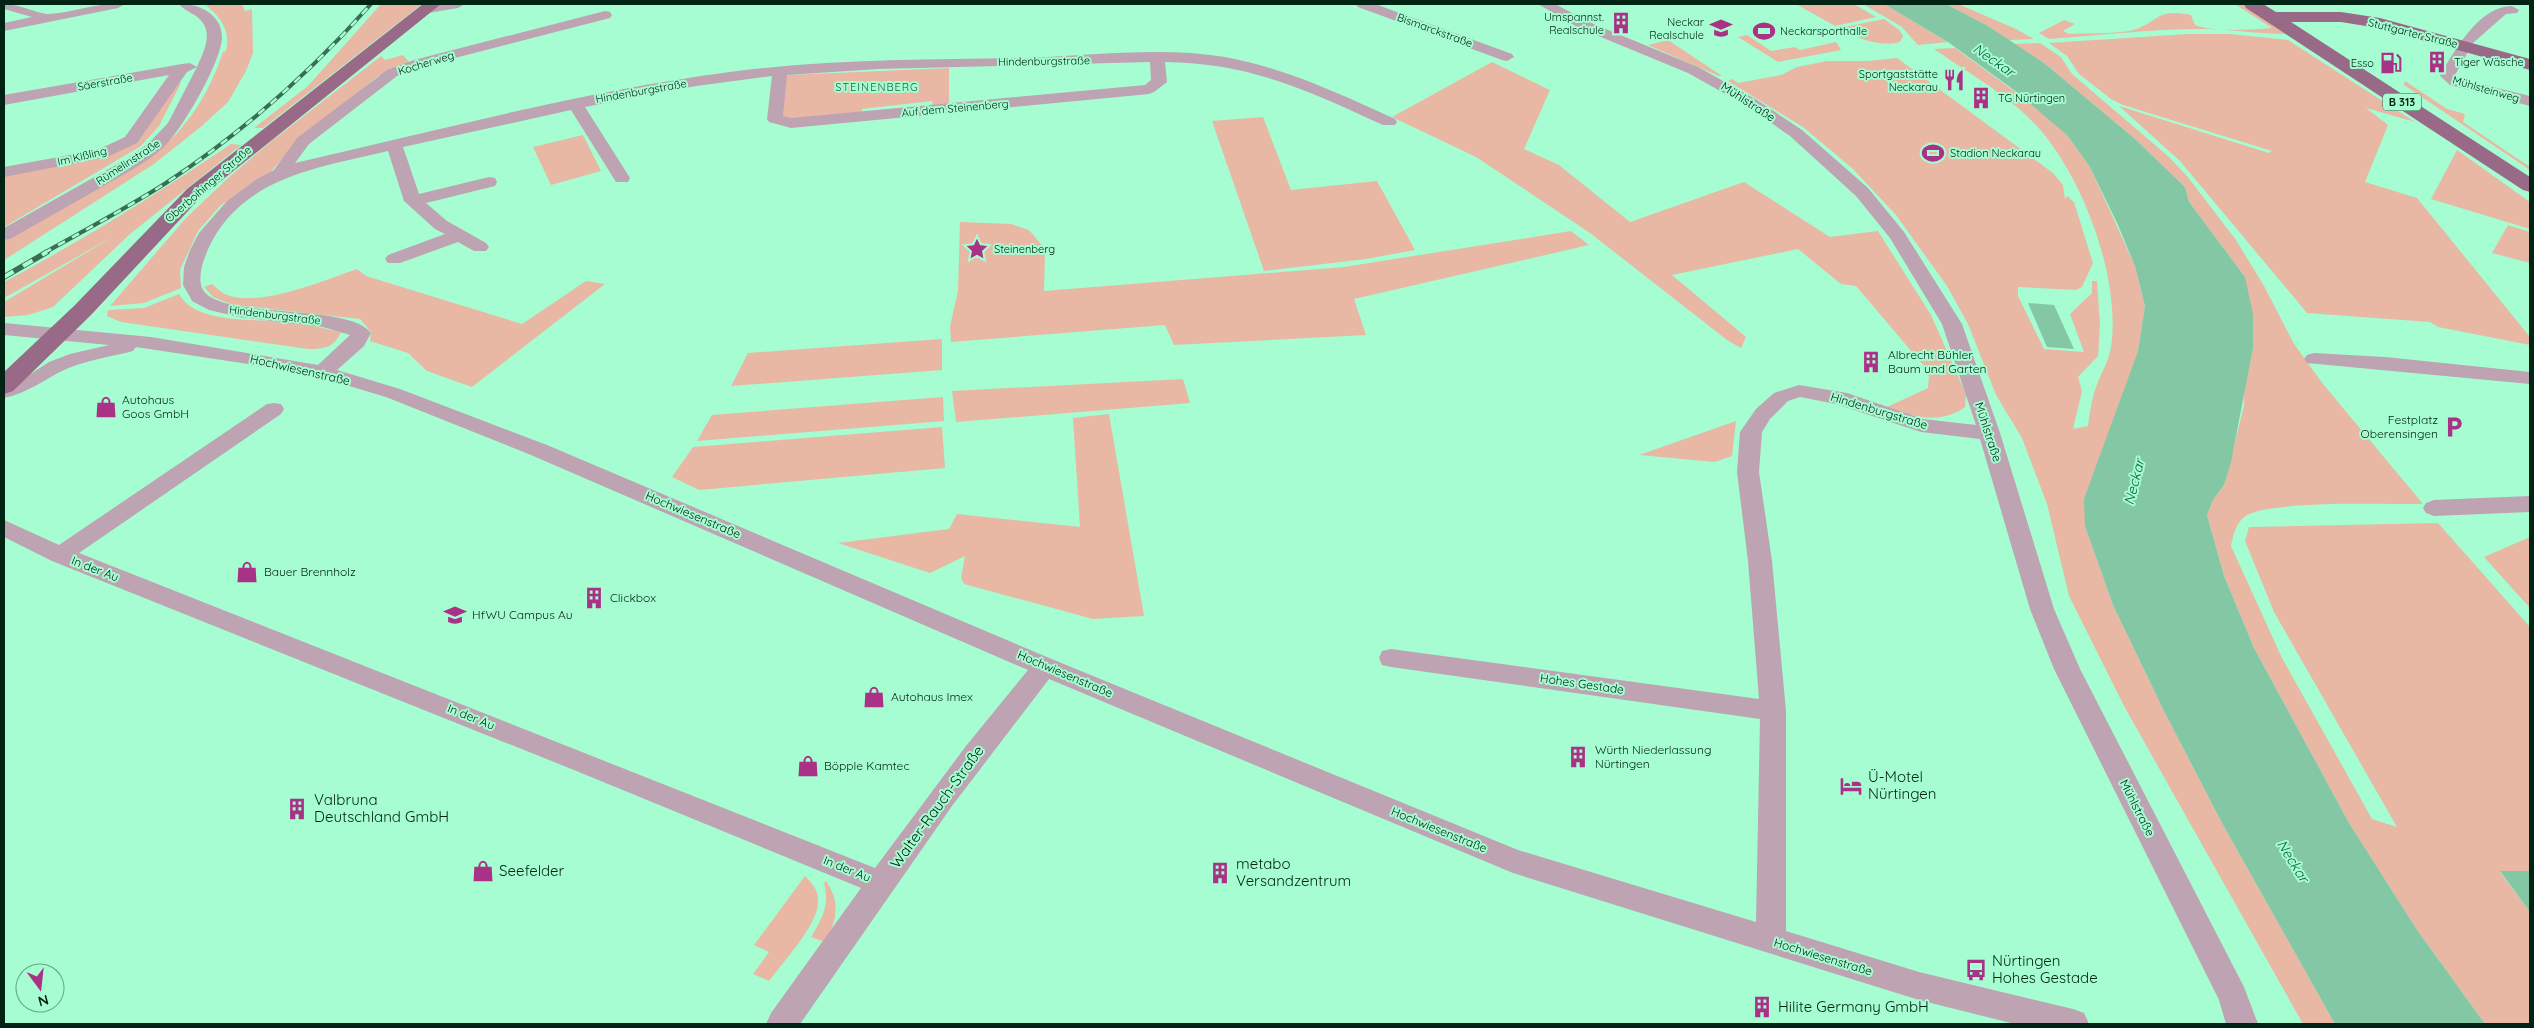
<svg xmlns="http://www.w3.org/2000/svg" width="2534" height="1028" viewBox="0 0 2534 1028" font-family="Quicksand,sans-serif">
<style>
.green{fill:#e8b8a5}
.water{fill:#84c7a5}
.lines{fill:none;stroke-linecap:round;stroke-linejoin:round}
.minor{fill:#bea3b3;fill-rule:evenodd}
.major{fill:#996a87;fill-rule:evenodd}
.rail-far1-casing{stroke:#396e55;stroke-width:4}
.rail-casing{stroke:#396e55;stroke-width:5.5}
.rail-far1{stroke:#a5fdd1;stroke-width:2.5;stroke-dasharray:8;stroke-linecap:butt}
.rail{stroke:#a5fdd1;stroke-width:4;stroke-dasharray:11;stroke-linecap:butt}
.labels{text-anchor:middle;stroke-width:4;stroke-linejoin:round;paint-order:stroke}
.far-poi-label{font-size:11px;fill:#002313;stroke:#a5fdd1;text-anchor:start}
.far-street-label{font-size:11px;fill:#002313;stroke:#a5fdd1}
.far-neighbourhood-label{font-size:11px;letter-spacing:1px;fill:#196043;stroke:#a5fdd1}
.shield{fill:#a5fdd1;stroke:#32644c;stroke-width:1}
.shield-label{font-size:11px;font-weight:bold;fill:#002313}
.street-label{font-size:12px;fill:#002313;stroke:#a5fdd1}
.poi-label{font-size:12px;fill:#002313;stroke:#a5fdd1;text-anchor:start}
.water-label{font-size:14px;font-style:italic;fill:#0e6142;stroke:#a5fdd1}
.near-poi-label{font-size:15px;fill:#002313;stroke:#a5fdd1;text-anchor:start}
.near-street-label{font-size:15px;fill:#002313;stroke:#a5fdd1}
</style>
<rect width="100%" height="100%" fill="#a5fdd1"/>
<g class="green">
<path d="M204 4H242L245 11 252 9 253 53 246 71 228 102 203 125 154 164 4 260V241L164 146C192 121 211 88 223 52L226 51C231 31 220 15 204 4Z"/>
<path d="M381 4H422L263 128H254L308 86Z"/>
<path d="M1796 4H1854L1876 17 1835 26Z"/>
<path d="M1863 4H1884L1948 42 1918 45 1902 27Z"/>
<path d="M1946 4H1958L2016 29 2034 39 2008 40 1988 26Z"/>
<path d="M2235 4H2242L2287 34C2261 34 2236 30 2211 29 2157 28 2103 35 2049 39L2039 33 2064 20 2075 24 2063 31 2069 34C2089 33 2110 34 2129 31 2158 25 2153 7 2191 15L2195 25C2212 32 2252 30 2272 28Z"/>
<path d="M1884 19 1899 30 1903 36 1900 42C1879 47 1858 39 1840 28Z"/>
<path d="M2188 34H2230L2288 40 2415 122 2366 108 2388 125 2365 182 2417 198 2530 337V345L2438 327 2430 322 2307 313 2180 161 2119 106 2269 153 2272 151 2123 105 2111 99 2079 74 2067 56 2049 43Z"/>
<path d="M1747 35 1771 51 1795 47 1800 50 1836 42 1841 50 1778 62 1738 37Z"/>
<path d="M1668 40 1722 76H1719L1648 45Z"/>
<path d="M2040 43 2061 57 2072 74 2169 157 2187 176 2236 240 2264 286 2294 344 2323 384 2423 504C2390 505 2263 499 2243 518 2235 526 2233 536 2231 546L2282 658 2372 819 2397 827 2274 612 2245 541 2249 527 2438 523 2530 627V871L2500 872 2530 912V1024H2485L2417 930 2349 823 2254 648 2224 576 2207 515 2213 500 2224 485 2244 406V391L2253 348 2245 277 2189 202 2185 187 2135 139 2044 63 2014 44Z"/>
<path d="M1955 48 2040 110 2067 135 2090 167 2135 266 2145 306 2138 351 2107 439 2085 526 2113 605 2163 709 2222 823 2335 1024H2303L2124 706 2069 596 2047 504 2022 438 1996 395 1968 324 1947 286 1896 215 1853 169 1803 127 1728 81 1732 79 1738 83 1781 75 1797 67 1827 61H1868L1897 58 2053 173 2063 185 2065 199 2067 196 2074 202 2093 263 2082 287 2076 290 2018 287V296L2044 349 2084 352 2070 314 2092 293V281H2097L2100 325 2098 356 2078 377 2082 391 2073 429 2088 426C2090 411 2092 396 2098 382 2105 365 2110 359 2112 339 2118 271 2081 172 2034 123 2006 94 1967 72 1934 49Z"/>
<path d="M403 55 409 62 378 76 297 142 267 176 221 205 198 231 180 270 181 288 144 303 110 306 186 218 228 178 273 140 381 56 385 60Z"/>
<path d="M1492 62 1550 90 1524 149 1559 165 1630 222 1744 182 1830 237 1878 231 1931 315 1966 394 1965 407C1940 425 1913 417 1887 407L1928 388 1929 377 1924 366 1856 286 1841 284 1798 249 1672 275 1746 337 1741 348 1727 340 1590 233 1476 157 1392 117Z"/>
<path d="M949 68V105L933 106 932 101 862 109V113L792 121 781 116 785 77 789 75Z"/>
<path d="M2405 81 2447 109 2465 114 2463 122 2530 167V170L2404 85Z"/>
<path d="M179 83H181L159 126 141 146 4 227V174L101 156 99 160 119 151Z"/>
<path d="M1263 117 1291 190 1377 181 1415 250 1366 259 1264 271 1212 121Z"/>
<path d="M583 135 601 171 551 185 533 147Z"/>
<path d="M231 144 241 145 130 234 53 307 28 315 4 317V302L114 236 4 298V282C83 240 157 194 231 144Z"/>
<path d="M2457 150 2530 202V229L2431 199Z"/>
<path d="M960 222 1011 224 1029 230 1045 249 1044 291 1344 267 1571 231 1589 245 1354 299 1366 335 1174 345 1165 325 951 342 950 326 958 291Z"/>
<path d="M2508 225 2530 232V263L2492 253Z"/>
<path d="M357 269 366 276 522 324 586 281 605 284 472 387 427 371 408 353 370 341 371 332 360 319 233 305 213 297 204 287 212 284C216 287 220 292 225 294 257 309 325 280 357 269Z"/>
<path d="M179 294C197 326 259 318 291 322 308 324 324 329 341 332 334 348 324 349 308 349L121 322 107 316 108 310 144 308Z"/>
<path d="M942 339V370L731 386 748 353Z"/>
<path d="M1183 379 1190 403 956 422 952 391Z"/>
<path d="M943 397 944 421 697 441 712 415Z"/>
<path d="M1109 414 1144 616 1093 619 964 584 961 578 965 556 930 573 838 543 949 529 957 514 1080 527 1073 418Z"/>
<path d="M1736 421 1732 456 1715 462 1639 455Z"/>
<path d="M942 427 945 468 699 490 672 477 693 447Z"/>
<path d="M2530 537V608L2484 557Z"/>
<path d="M805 876C813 884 819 891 818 903 817 926 783 962 769 981L753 974 769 952 754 945Z"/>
<path d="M826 881C841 903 837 921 825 942L811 937C822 919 830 905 824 883Z"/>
</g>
<g class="water">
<path d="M1884 4H1946L1988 26 2044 63 2135 139 2185 187 2189 202 2245 277 2253 314V348L2231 462 2224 485 2213 500 2207 515 2224 576 2254 648 2349 823 2417 930 2485 1024H2335L2222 823 2163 709 2113 605 2085 526 2084 499 2138 351 2145 306 2135 266 2118 225 2090 167 2067 135 2014 90 1948 42Z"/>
<path d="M2028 303 2054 305 2074 349 2047 347Z"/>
<path d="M2500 871H2530V912Z"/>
</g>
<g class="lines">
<g class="minor">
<path d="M4 4C19 4 39 14 48 14 74 13 96 2 125 4L118 8 4 31V23L32 17 4 9Z"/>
<path d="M179 4C198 3 222 14 222 37 222 61 182 130 164 147 145 164 122 175 100 188 70 205 40 222 10 239L4 240V228L130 157 149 143 168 123 197 67 187 72 137 143 107 157 4 177V167L97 150 125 137 169 75 4 105V95L182 64 190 63 197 67C205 49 215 30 196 16 190 12 183 9 179 4Z"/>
<path d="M435 4H465L458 8 428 13 421 9 423 6Z"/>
<path d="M1356 4H1375L1512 54 1514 57 1507 61 1502 60 1358 7Z"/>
<path d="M1538 4H1555L1589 22 1698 67 1757 100 1802 130 1868 188 1904 232 1962 324 2000 433 2054 609 2080 669 2244 987 2258 1024H2226L2219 1000 2054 669 2030 609 1980 439 1921 432 1836 404 1800 397 1788 401 1770 419 1762 432 1759 472 1772 561 1786 711V931L1919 972 2073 1009 2084 1013 2089 1024H2015L1919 1000 1513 873 1049 679 952 806 800 1024H766L771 1013 861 888 574 770 52 561 4 537V520L59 545 267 404 274 403 281 404 284 409 281 414 79 553 875 868 966 746 1028 670 531 455 386 397 319 377 255 365 136 347 133 351C110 357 86 360 64 370 43 380 28 393 4 398V385L29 375 49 362 70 354 109 345 4 335V323L151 337 318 365 350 335 323 327 239 317 209 310 192 301 190 297 183 285 184 267 190 250 199 233 227 201 257 179 274 170 297 138 387 70 414 60 605 11 610 12 612 15 610 18 424 66 397 76 309 144 295 163C439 130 584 91 730 72 827 59 925 60 1023 58 1089 56 1159 46 1225 57 1285 68 1340 94 1395 119L1397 122 1395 125H1383C1307 90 1250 63 1165 62L1167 82 1154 92 1149 94 791 128 769 122 767 119 772 76 696 86 585 107 630 178 628 182H616L571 110 403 147 419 194 489 177 495 178 497 182 495 186 426 203 447 221 486 243 489 247 486 251H474L458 242 400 263H388L385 259 388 255 445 234 435 229 404 201 388 151C323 167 248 175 212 241 206 253 198 271 201 285 209 322 348 301 371 333L364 346 337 370 400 389 547 445 1054 660 1518 850 1756 922 1760 719 1391 667 1382 665 1379 658 1382 651 1391 649 1759 699 1748 561 1737 472 1740 432 1756 409 1774 393 1799 385 1847 393 1923 419 1976 425 1942 324 1890 238 1856 196 1790 136 1747 106 1688 73 1579 28ZM1150 62 1151 80 1145 85 791 118 783 116 787 75 878 69Z"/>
<path d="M2512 6 2519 10 2517 13 2506 14 2473 43 2455 75 2460 79 2530 96V106L2450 85 2440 76C2454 51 2479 6 2512 6Z"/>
<path d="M2314 353 2385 357 2530 372V384L2307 363 2304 359 2307 355Z"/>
<path d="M2530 496V512L2434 516 2426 513 2423 508 2426 503 2434 500Z"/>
</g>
<g class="major">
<path d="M423 4H441L201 197 91 315 13 391 4 394V372L75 305 187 189Z"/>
<path d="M2244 4H2263L2276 12H2341L2380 18 2530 59V70L2378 28 2341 22H2291L2530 177V192L2523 190 2246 8Z"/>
</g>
<g class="rail-far1-casing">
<path id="rail-far1" d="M44 253C85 230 127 208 166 183 242 133 311 72 371 4"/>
</g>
<g class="rail-casing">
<path id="rail" d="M4 277 47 252"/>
</g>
<use href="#rail-far1" class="rail-far1"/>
<use href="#rail" class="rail"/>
</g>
<defs>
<g id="building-bare" transform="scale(1.725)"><path d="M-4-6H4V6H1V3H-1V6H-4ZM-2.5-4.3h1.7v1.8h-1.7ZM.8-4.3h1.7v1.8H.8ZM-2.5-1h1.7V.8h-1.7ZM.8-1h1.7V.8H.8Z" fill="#a93186" stroke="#a5fdd1" stroke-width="2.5" paint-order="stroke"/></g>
<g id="school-bare" transform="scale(1.725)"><path d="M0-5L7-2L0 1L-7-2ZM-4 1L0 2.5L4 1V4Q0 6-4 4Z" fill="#a93186" stroke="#a5fdd1" stroke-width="2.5" paint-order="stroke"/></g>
<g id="stadium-bare" transform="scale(1.725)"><path d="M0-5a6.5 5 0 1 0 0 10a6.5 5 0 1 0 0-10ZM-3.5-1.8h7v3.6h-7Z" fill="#a93186" stroke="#a5fdd1" stroke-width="2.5" paint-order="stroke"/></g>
<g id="fuel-bare" transform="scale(1.725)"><path d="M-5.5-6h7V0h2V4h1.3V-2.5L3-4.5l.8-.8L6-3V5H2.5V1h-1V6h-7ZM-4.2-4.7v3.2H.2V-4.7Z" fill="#a93186" stroke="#a5fdd1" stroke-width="2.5" paint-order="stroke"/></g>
<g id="restaurant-bare" transform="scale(1.725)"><path d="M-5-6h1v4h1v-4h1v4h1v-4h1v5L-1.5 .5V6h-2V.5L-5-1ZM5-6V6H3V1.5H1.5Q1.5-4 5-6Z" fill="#a93186" stroke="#a5fdd1" stroke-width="2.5" paint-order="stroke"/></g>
<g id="sight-bare" transform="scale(1.725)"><path d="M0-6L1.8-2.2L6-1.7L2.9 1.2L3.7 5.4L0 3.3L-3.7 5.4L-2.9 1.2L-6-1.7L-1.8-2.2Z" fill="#a93186" stroke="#a5fdd1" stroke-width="2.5" paint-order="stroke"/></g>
<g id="shop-bare" transform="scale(1.725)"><path d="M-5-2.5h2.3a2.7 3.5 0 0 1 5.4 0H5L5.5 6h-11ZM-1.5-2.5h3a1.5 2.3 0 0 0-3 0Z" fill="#a93186" stroke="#a5fdd1" stroke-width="2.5" paint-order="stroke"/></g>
<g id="parking-bare" transform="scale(1.725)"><path d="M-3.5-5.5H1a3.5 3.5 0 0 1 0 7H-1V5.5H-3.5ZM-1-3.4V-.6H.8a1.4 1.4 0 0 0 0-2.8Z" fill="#a93186" stroke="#a5fdd1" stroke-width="2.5" paint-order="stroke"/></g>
<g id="university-bare" transform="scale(1.725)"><path d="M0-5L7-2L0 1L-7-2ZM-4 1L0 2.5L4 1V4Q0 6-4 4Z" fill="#a93186" stroke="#a5fdd1" stroke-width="2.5" paint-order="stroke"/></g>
<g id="hotel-bare" transform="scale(1.725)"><path d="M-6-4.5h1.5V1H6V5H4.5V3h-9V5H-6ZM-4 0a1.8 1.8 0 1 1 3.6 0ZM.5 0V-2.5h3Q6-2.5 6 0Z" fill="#a93186" stroke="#a5fdd1" stroke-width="2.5" paint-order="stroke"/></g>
<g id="bus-bare" transform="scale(1.725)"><path d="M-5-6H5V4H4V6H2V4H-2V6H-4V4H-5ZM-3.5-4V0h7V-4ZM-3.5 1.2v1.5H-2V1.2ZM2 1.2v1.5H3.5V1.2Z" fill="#a93186" stroke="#a5fdd1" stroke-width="2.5" paint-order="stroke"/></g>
</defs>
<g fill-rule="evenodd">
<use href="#building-bare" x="1621" y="23"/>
<use href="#school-bare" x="1721" y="28"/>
<use href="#stadium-bare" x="1764" y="31"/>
<use href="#building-bare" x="2437" y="62"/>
<use href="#fuel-bare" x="2391" y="63"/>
<use href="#restaurant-bare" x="1954" y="80"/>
<use href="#building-bare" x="1981" y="98"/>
<use href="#stadium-bare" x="1933" y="153"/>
<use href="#sight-bare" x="977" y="249"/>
<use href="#building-bare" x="1871" y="362"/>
<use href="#shop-bare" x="106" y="407"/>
<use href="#parking-bare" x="2454" y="427"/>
<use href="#shop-bare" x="247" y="572"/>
<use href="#building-bare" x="594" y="598"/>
<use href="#university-bare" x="455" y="615"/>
<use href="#shop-bare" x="874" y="697"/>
<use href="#building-bare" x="1578" y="757"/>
<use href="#shop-bare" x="808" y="766"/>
<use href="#hotel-bare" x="1851" y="786"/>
<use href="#building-bare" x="297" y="809"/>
<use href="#shop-bare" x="483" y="871"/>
<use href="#building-bare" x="1220" y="873"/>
<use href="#bus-bare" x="1976" y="970"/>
<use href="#building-bare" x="1762" y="1007"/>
</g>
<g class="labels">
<g class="far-poi-label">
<text x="1604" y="21" text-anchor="end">Umspannst.<tspan x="1604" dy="13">Realschule</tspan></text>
<text x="1704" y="26" text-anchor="end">Neckar<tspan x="1704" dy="13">Realschule</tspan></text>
<text x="1780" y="35">Neckarsporthalle</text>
<text x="2454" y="66">Tiger Wäsche</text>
<text x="2374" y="67" text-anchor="end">Esso</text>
<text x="1938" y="78" text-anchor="end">Sportgaststätte<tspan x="1938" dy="13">Neckarau</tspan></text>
<text x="1998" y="102">TG Nürtingen</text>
<text x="1950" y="157">Stadion Neckarau</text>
<text x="994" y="253">Steinenberg</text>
</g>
<g class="far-street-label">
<text transform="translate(1435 30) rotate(20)" y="4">Bismarckstraße</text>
<text transform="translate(2413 33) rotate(14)" y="4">Stuttgarter Straße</text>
<text transform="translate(1044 61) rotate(-1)" y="4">Hindenburgstraße</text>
<text transform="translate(426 63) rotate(-17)" y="4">Kocherweg</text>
<text transform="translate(105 82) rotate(-10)" y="4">Säerstraße</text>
<text transform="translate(2486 89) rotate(16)" y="4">Mühlsteinweg</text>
<text transform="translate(641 91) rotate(-10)" y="4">Hindenburgstraße</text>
<text transform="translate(955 108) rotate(-5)" y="4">Auf dem Steinenberg</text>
<text transform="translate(82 156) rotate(-13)" y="4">Im Kißling</text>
<text transform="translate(128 162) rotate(-33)" y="4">Rümelinstraße</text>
<text transform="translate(208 184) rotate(-41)" y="4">Oberboihinger Straße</text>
<text transform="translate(275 315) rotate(7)" y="4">Hindenburgstraße</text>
</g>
<g class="far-neighbourhood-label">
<text x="877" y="91">STEINENBERG</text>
</g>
<rect class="shield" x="2383" y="93.5" width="38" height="17" rx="4"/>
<g class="shield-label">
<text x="2402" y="106">B 313</text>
</g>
<g class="street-label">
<text transform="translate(1748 102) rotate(33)" y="4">Mühlstraße</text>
<text transform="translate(300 370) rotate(13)" y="4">Hochwiesenstraße</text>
<text transform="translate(1879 411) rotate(17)" y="4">Hindenburgstraße</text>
<text transform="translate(1988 432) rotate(72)" y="4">Mühlstraße</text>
<text transform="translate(693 515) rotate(23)" y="4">Hochwiesenstraße</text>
<text transform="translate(95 569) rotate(21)" y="4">In der Au</text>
<text transform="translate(1065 674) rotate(23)" y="4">Hochwiesenstraße</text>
<text transform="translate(1582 684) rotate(8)" y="4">Hohes Gestade</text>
<text transform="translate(471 717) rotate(22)" y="4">In der Au</text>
<text transform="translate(2137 808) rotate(63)" y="4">Mühlstraße</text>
<text transform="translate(1439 830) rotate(22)" y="4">Hochwiesenstraße</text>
<text transform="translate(847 869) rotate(22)" y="4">In der Au</text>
<text transform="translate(1823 957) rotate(17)" y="4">Hochwiesenstraße</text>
</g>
<g class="poi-label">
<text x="1888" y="359">Albrecht Bühler<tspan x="1888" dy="14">Baum und Garten</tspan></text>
<text x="122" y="404">Autohaus<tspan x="122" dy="14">Goos GmbH</tspan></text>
<text x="2438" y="424" text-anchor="end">Festplatz<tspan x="2438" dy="14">Oberensingen</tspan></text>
<text x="264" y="576">Bauer Brennholz</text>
<text x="610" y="602">Clickbox</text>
<text x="472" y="619">HfWU Campus Au</text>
<text x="891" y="701">Autohaus Imex</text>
<text x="1595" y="754">Würth Niederlassung<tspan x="1595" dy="14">Nürtingen</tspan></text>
<text x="824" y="770">Böpple Kamtec</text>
</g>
<g class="water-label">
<text transform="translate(1994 60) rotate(35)" y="5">Neckar</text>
<text transform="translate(2134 482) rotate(-76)" y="5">Neckar</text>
<text transform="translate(2293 861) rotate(58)" y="5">Neckar</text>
</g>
<g class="near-poi-label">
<text x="1868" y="782">Ü-Motel<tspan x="1868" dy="17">Nürtingen</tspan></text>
<text x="314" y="805">Valbruna<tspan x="314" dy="17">Deutschland GmbH</tspan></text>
<text x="1236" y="869">metabo<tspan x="1236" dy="17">Versandzentrum</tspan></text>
<text x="499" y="876">Seefelder</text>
<text x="1992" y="966">Nürtingen<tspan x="1992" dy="17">Hohes Gestade</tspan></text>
<text x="1778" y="1012">Hilite Germany GmbH</text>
</g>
<g class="near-street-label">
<text transform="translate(937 807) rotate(-54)" y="5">Walter-Rauch-Straße</text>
</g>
</g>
<rect width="2534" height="1028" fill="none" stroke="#002313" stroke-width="10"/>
<g transform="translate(40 988) rotate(165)"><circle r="24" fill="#a5fdd1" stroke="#63a685"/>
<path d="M0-4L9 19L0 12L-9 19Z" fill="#a93186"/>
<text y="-8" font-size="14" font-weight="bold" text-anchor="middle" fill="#002313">N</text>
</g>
</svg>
